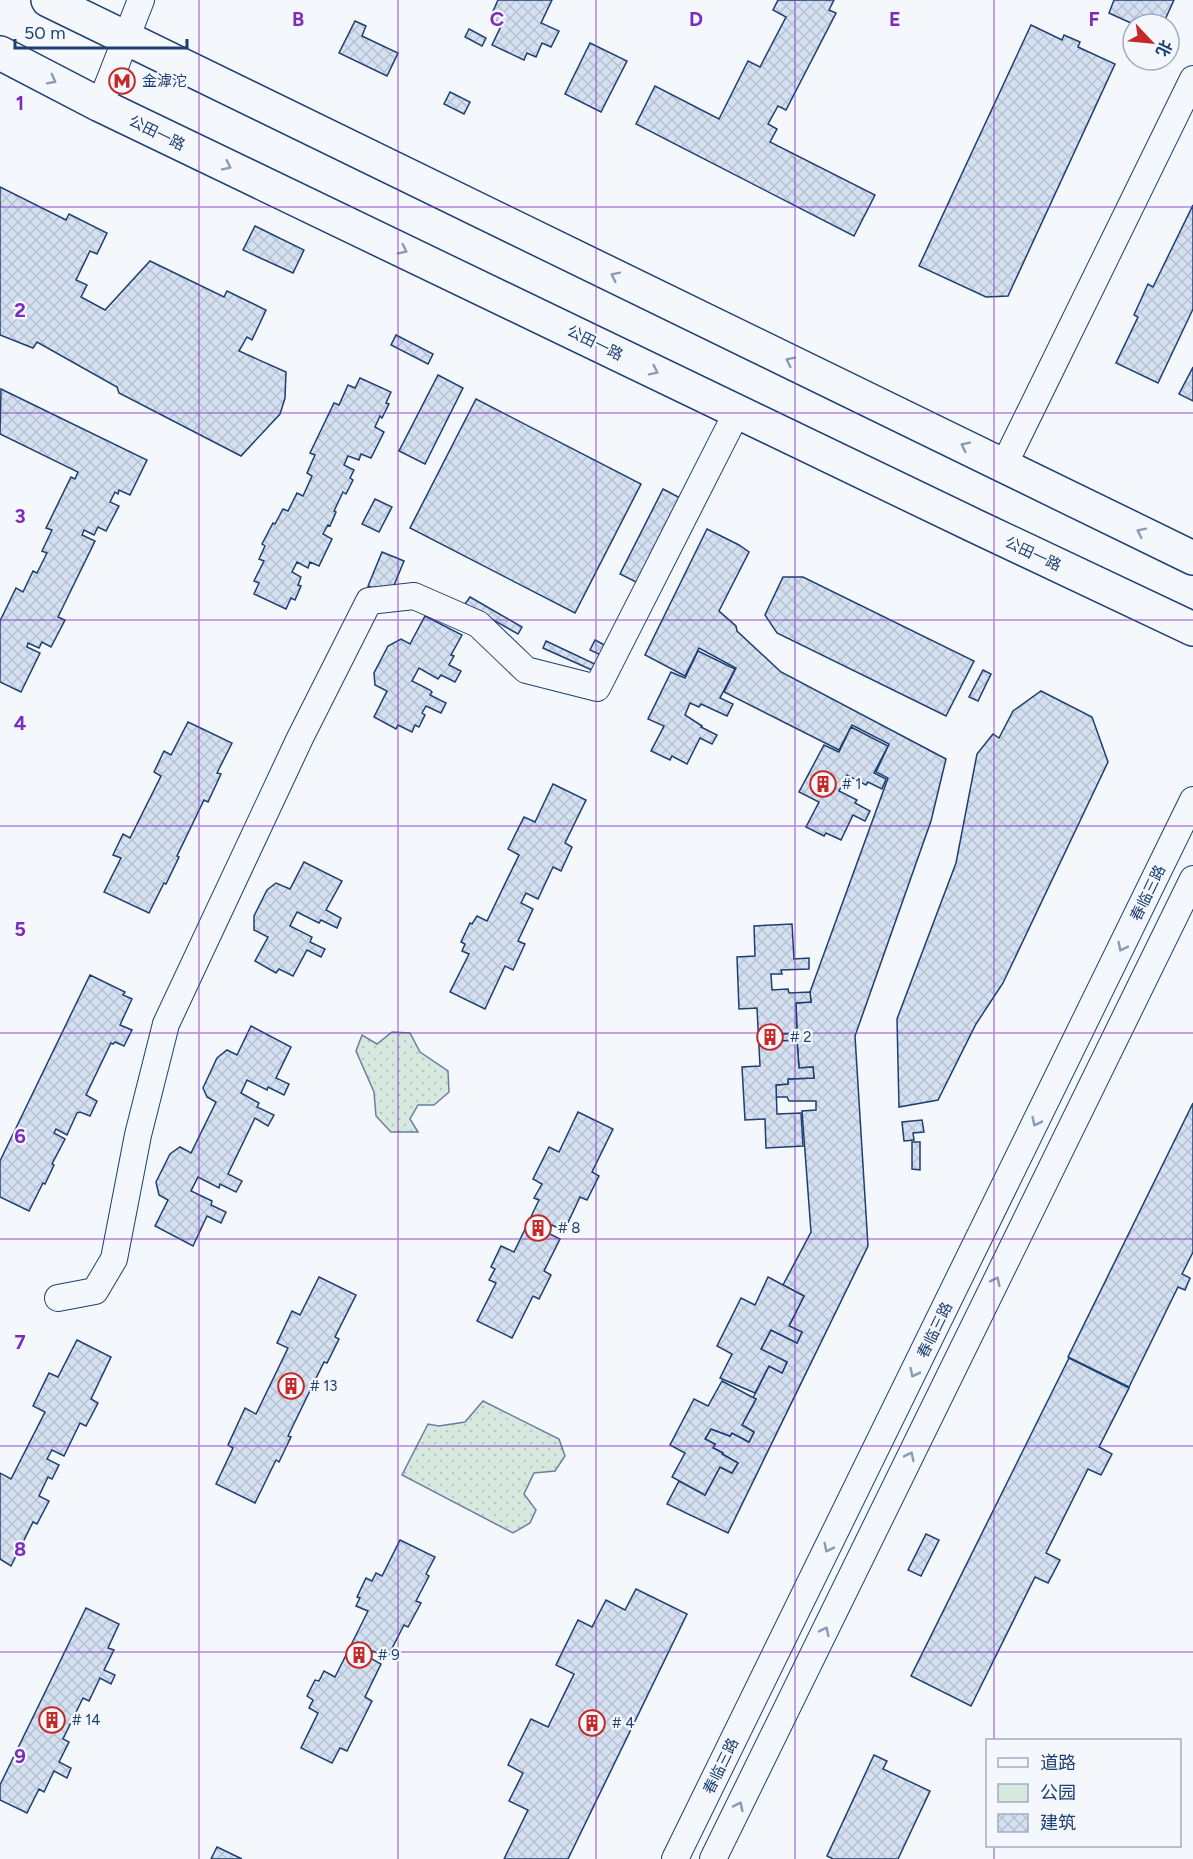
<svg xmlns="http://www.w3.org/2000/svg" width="1193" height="1859" viewBox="0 0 1193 1859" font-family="Figtree,'Noto Sans SC',sans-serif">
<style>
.green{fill:url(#green-dots);stroke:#687fa3;stroke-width:1.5}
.building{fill:url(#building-cross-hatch);stroke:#1d3f73;stroke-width:1.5}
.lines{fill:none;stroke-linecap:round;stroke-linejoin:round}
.minor-casing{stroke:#1d3f73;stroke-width:28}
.major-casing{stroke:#1d3f73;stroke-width:36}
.minor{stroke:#f4f7fb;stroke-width:26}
.major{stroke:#f4f7fb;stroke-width:33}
.oneway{stroke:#889bb7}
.grid{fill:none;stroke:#7b2cbf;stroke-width:1.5;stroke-opacity:0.55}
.labels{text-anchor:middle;stroke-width:4.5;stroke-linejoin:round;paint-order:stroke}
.poi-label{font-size:15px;fill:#1d3f73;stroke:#f4f7fb;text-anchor:start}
.street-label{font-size:15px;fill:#1d3f73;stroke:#f4f7fb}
.grid-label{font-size:20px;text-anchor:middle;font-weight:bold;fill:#7b2cbf;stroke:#f4f7fb;stroke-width:4.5;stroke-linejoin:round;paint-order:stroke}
</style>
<defs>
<pattern id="green-dots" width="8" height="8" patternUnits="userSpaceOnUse" patternTransform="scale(1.5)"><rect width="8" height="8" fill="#d7e8df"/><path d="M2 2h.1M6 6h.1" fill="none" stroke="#b8c8c3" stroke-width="1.8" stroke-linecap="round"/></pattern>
<pattern id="building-cross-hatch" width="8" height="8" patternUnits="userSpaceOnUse" patternTransform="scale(1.5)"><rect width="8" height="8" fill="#d5e0f0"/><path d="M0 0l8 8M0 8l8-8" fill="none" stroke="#b6c1d1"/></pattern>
</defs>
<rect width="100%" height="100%" fill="#f4f7fb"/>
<g class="green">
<path d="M392 1032 410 1033 420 1052 448 1071 449 1092 434 1105H418L410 1119 418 1132H391L376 1116 374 1092 356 1051 362 1035 377 1044Z"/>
<path d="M483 1401 559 1439 565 1456 555 1471 534 1473 524 1494 536 1510 530 1523 513 1533 402 1475 428 1424 439 1426 465 1422Z"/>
</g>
<g class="building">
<path d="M498 0H552L541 23 559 31 551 47 542 43 536 57 527 53 524 60 492 45 502 24 490 18Z"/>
<path d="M778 0H834L829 10 836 13 786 110 778 106 768 124 777 129 770 142 875 195 854 236 636 124 655 86 719 119 748 61 760 67 786 17 773 10Z"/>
<path d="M1114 0H1174L1163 24H1133L1109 13Z"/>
<path d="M355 21 366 26 362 36 398 53 387 76 339 53Z"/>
<path d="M1031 25 1062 40 1064 35 1080 42 1078 47 1115 64 1008 296 986 297 919 266Z"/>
<path d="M469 29 486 38 482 46 465 37Z"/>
<path d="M590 43 627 61 601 112 565 94Z"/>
<path d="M450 92 470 102 464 114 444 104Z"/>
<path d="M0 187 66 220 69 214 107 233 97 254 90 251 76 280 87 285 81 297 105 310 150 261 224 297 227 291 266 310 252 340 247 337 239 351 286 372 285 398 280 414 241 456 119 393 117 387 37 342 33 348 0 335Z"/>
<path d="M1193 205V309L1158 383 1116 363 1138 317 1134 315 1148 284 1153 287Z"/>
<path d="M255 226 304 250 293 273 243 250Z"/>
<path d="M396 335 433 354 428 364 391 345Z"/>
<path d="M1193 367V401L1179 394Z"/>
<path d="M438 375 463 388 425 464 399 451Z"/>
<path d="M360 378 391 392 386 403 389 404 382 418 380 416 375 427 384 432 371 458 361 454 359 460 348 456 344 465 354 470 350 478 353 480 346 494 343 492 334 511 336 512 330 526 328 525 323 534 332 539 319 566 310 562 308 568 297 562 292 572 301 577 298 585 301 586 295 600 291 598 286 609 254 594 259 583 254 581 264 561 259 559 265 546 262 544 273 523 275 524 283 509 288 511 297 493 303 496 312 476 307 473 315 455 310 453 334 403 339 405 348 385 355 388Z"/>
<path d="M1 389 147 460 130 495 119 490 118 494 115 492 110 502 119 506 106 531 98 527 94 535 84 530 82 535 95 541 58 617 65 620 51 647 42 642 39 648 28 643 27 647 40 653 21 692 0 682V621L16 588 23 592 33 571 37 573 47 553 42 551 52 530 46 528 71 477 75 479 78 472 0 434Z"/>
<path d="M476 399 641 484 575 613 410 528Z"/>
<path d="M663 489 686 501 644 586 620 574Z"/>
<path d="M375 499 392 507 379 532 362 524Z"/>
<path d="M707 529 739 545 749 552 719 611 736 626 737 631 781 672 946 759 931 821 855 1036 868 1246 728 1533 667 1504 679 1481 705 1495 720 1467 732 1473 738 1463 722 1454 723 1453 713 1448 715 1444 705 1439 711 1429 730 1436 732 1433 749 1442 754 1432 742 1425 756 1399 753 1398 769 1366 782 1373 787 1362 761 1349 771 1330 797 1343 802 1332 789 1326 804 1296 783 1285 811 1232 802 1111 816 1110V1101H789L787 1097H776V1085L788 1084V1079L814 1078 813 1067 799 1068 797 1040 781 1041V1034L797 1033 796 1003 811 1002 810 992 888 778 876 772 889 744 852 725 839 750 724 692 736 668 699 648 685 676 645 655Z"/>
<path d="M382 552 404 561 390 595 368 586Z"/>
<path d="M783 577H803L974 661 946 716 777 633 765 615Z"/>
<path d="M470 597 522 627 518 634 465 604Z"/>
<path d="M425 616 462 635 451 655 454 656 449 665 461 671 455 682 441 675 438 679 419 668 412 681 430 690 432 692 430 695 446 703 441 713 426 706 422 713 425 715 419 727 415 725 412 732 398 725 396 729 374 717 387 691 375 685 374 673 388 646 401 639 410 644Z"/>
<path d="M595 640 612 649 607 658 590 650Z"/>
<path d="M546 641 597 665 594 671 543 648Z"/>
<path d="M698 651 735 669 720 698 733 704 727 716 701 704 699 707 690 703 685 715 702 726 701 727 717 735 712 744 700 738 687 764 672 756 670 760 651 751 664 726 648 719 671 672 685 678Z"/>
<path d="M983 670 991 674 978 701 969 697Z"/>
<path d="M1041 691 1092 717 1108 762 1003 983 976 1024 938 1100 899 1107 897 1019 956 863 977 754 993 734 999 738 1013 711Z"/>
<path d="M188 722 232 743 217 773 221 774 208 802 204 800 177 856 179 857 166 884 164 883 149 913 104 892 121 858 113 855 123 834 130 838 161 776 154 772 164 751 171 755Z"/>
<path d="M851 727 888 746 874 773 886 779 882 789 868 782 866 785 847 775 839 791 857 800 855 803 870 811 865 821 853 815 841 840 826 833 824 836 806 827 819 802 799 792 824 745 839 752Z"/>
<path d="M553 784 586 800 565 843 572 847 561 871 553 867 538 899 526 893 521 903 533 909 518 941 525 944 513 970 505 966 485 1009 450 992 469 954 462 951 465 944 461 942 470 923 472 924 477 916 487 921 519 855 508 849 524 817 535 822Z"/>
<path d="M304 862 342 881 326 910 341 918 337 928 321 920 319 923 297 912 290 926 312 937 310 942 325 949 321 957 307 950 293 976 279 969 276 973 255 961 268 937 254 930V916L267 890 276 883 290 889Z"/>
<path d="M792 924 794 959 809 958V969L781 970 782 974H771L772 990 788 989 789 993 810 992 811 1002 796 1003 797 1033 781 1034V1041L797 1040 799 1068 813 1067 814 1078 788 1079V1084L776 1085 777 1114 801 1113 803 1146 766 1148 765 1119 745 1120 742 1067 760 1066 757 1008 739 1009 737 957 755 956 754 926Z"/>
<path d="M90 975 125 992 123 995 132 999 120 1025 132 1030 124 1046 115 1042 113 1044 111 1043 86 1095 97 1101 90 1116 80 1112 77 1113 67 1135 56 1129 54 1133 65 1139 52 1164 54 1165 45 1184 43 1183 29 1211 0 1197V1161Z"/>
<path d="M251 1026 291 1047 276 1078 289 1084 284 1095 268 1087 267 1090 247 1080 241 1093 259 1103 257 1107 274 1115 268 1126 255 1118 228 1174 242 1181 236 1192 220 1184 219 1188 198 1177 191 1191 212 1201 211 1205 226 1212 221 1223 207 1216 193 1246 155 1226 168 1200 159 1195 156 1182 170 1154 180 1147 191 1153 216 1102 207 1097 203 1088 217 1058 227 1050 237 1055Z"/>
<path d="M1193 1103V1252L1182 1274 1190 1278 1185 1290 1178 1287 1129 1387 1068 1357Z"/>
<path d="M578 1112 613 1129 592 1172 599 1176 587 1200 580 1197 564 1231 552 1225 548 1233 560 1239 544 1271 551 1275 539 1299 533 1296 512 1338 477 1321 496 1283 489 1280 495 1269 491 1267 501 1246 514 1252 539 1200 534 1198 542 1184 533 1179 549 1147 559 1152Z"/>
<path d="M922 1120 924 1132 913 1133 914 1140 904 1141 902 1122Z"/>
<path d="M912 1142H920V1170L912 1169Z"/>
<path d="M319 1277 356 1295 335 1337 339 1339 327 1363 324 1362 288 1436 291 1437 279 1462 276 1460 255 1503 216 1484 233 1448 228 1445 245 1408 256 1414 288 1348 277 1343 292 1311 300 1315Z"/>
<path d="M768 1277 804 1296 789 1326 802 1332 797 1343 771 1330 761 1349 787 1362 782 1373 769 1366 755 1393 720 1378 732 1354 717 1346 741 1298 755 1305Z"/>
<path d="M77 1340 111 1357 91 1399 98 1403 86 1426 80 1423 64 1456 52 1450 47 1459 59 1465 52 1479 48 1477 39 1496 49 1501 37 1524 33 1522 11 1566 0 1559V1473L11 1479 45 1412 33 1406 49 1373 58 1377Z"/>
<path d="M1069 1358 1129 1388 1099 1447 1112 1454 1101 1475 1088 1469 1046 1553 1060 1560 1048 1583 1035 1577 971 1706 911 1676Z"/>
<path d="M722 1381 756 1399 742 1425 754 1432 749 1442 732 1433 730 1436 711 1429 705 1439 715 1444 713 1448 723 1453 722 1454 738 1463 732 1473 720 1467 705 1495 672 1477 685 1453 670 1445 694 1399 708 1406Z"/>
<path d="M926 1534 939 1540 921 1576 908 1570Z"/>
<path d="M400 1540 435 1557 426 1574 429 1576 416 1601 421 1603 408 1627 404 1625 387 1658 373 1651 370 1658 381 1664 365 1697 372 1701 347 1751 340 1748 332 1763 301 1748 318 1713 309 1708 313 1700 307 1696 315 1680 319 1681 324 1671 335 1677 368 1611 356 1606 360 1598 357 1597 366 1578 372 1581 376 1573 382 1576Z"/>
<path d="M636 1589 687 1614 568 1859H504L528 1810 509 1801 523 1773 508 1765 531 1719 548 1727 574 1674 556 1665 578 1620 592 1627 606 1600 625 1610Z"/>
<path d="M86 1608 119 1624 108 1648 114 1650 104 1670 115 1675 111 1684 100 1678 89 1701 83 1698 63 1739 69 1742 59 1762 71 1768 67 1778 54 1771 44 1792 39 1789 27 1813 0 1800V1785Z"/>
<path d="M874 1755 887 1761 883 1769 930 1791 898 1859H833L827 1856Z"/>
<path d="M217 1847 242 1859H211Z"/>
</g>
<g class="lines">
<g class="minor-casing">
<g id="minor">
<path d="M100 105 141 0"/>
<path d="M1004 465 1193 79"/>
<path d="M58 1298 95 1291 114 1259 138 1135 166 1024 300 738 369 601 414 596 478 624 526 670 597 688 737 412"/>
<path d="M675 1859 1193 800"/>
<path d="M713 1859 1193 879"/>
</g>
</g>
<g class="major-casing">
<g id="major">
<path d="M48 0 1193 558"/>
<path d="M0 53 100 105 975 526 1193 629"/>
</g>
</g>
<use href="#minor" class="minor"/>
<use href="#major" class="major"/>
</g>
<defs><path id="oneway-chevron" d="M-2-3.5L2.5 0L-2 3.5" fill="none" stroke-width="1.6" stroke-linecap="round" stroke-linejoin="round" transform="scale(1.5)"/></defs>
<g class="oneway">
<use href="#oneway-chevron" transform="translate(52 80) rotate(27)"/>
<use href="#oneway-chevron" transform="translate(227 166) rotate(26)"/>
<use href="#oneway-chevron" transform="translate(403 250) rotate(26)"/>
<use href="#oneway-chevron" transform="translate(615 276) rotate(-154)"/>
<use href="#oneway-chevron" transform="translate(790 361) rotate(-154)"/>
<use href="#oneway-chevron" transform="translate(654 371) rotate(26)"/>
<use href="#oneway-chevron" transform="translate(965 446) rotate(-154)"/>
<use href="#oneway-chevron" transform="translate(1141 532) rotate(-154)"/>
<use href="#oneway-chevron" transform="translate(1122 947) rotate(116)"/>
<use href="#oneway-chevron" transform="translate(1036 1122) rotate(116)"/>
<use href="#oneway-chevron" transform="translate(996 1281) rotate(-64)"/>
<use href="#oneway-chevron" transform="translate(914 1373) rotate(116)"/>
<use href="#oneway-chevron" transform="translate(910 1456) rotate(-64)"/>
<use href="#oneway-chevron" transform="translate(828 1548) rotate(116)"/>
<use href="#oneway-chevron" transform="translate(825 1631) rotate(-64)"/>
<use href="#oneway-chevron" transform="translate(739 1806) rotate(-64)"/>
</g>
<path class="grid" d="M199 0V1859M398 0V1859M596 0V1859M795 0V1859M994 0V1740M0 207H1193M0 413H1193M0 620H1193M0 826H1193M0 1033H1193M0 1239H1193M0 1446H1193M0 1652H1193M994 1846V1859"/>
<defs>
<g id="metro-ring" transform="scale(1.35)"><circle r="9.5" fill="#f4f7fb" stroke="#c62828" stroke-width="1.5"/><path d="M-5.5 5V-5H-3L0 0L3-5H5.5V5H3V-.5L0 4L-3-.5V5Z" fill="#c62828"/></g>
<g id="building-ring" transform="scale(1.35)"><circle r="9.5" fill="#f4f7fb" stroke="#c62828" stroke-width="1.5"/><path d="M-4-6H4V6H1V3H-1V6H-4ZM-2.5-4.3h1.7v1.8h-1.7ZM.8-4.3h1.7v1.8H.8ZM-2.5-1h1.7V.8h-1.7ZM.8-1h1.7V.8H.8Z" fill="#c62828"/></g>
</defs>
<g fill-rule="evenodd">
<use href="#metro-ring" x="122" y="81"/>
<use href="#building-ring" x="823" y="784"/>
<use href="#building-ring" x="770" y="1037"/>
<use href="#building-ring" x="538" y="1228"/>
<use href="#building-ring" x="291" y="1386"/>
<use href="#building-ring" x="359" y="1655"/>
<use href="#building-ring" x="52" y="1720"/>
<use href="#building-ring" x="592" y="1723"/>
</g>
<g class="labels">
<g class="poi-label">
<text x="142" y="86">金滹沱</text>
<text x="842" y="789"># 1</text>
<text x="790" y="1042"># 2</text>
<text x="558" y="1233"># 8</text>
<text x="310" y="1391"># 13</text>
<text x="378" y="1660"># 9</text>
<text x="72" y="1725"># 14</text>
<text x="612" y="1728"># 4</text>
</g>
<g class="street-label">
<text transform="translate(157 133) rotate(26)" y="5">公田一路</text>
<text transform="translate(595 343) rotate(26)" y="5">公田一路</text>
<text transform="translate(1033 554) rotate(25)" y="5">公田一路</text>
<text transform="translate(1148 893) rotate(-64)" y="5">春临三路</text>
<text transform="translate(935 1330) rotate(-64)" y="5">春临三路</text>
<text transform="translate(721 1766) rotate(-64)" y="5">春临三路</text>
</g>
</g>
<g class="grid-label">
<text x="298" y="26">B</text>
<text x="497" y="26">C</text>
<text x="696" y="26">D</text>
<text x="895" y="26">E</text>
<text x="1094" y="26">F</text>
<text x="20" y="110">1</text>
<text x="20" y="317">2</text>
<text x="20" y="523">3</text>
<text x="20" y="730">4</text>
<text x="20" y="936">5</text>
<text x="20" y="1143">6</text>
<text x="20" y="1349">7</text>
<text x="20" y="1556">8</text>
<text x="20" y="1763">9</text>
</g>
<rect x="986" y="1739" width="195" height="108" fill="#f4f7fb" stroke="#9eadc5" stroke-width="1.5"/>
<rect x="998" y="1758" width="30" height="9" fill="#f4f7fb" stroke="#9eadc5" stroke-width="1.5"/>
<text x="1040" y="1769" font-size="18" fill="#1d3f73">道路</text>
<rect x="998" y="1784" width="30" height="18" fill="#d7e8df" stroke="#9eadc5" stroke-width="1.5"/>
<text x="1040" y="1799" font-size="18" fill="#1d3f73">公园</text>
<rect x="998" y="1814" width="30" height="18" fill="url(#building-cross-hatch)" stroke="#9eadc5" stroke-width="1.5"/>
<text x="1040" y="1829" font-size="18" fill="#1d3f73">建筑</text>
<g transform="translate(1151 42) rotate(116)"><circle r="28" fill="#f4f7fb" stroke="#9eadc5" stroke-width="1.5"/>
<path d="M0-4.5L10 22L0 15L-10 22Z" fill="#c62828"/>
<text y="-9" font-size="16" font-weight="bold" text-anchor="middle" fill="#1d3f73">北</text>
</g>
<path d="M15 39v9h172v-9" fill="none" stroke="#1d3f73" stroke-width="3"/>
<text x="24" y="39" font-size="18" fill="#1d3f73" stroke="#f4f7fb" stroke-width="4.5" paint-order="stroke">50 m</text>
</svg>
